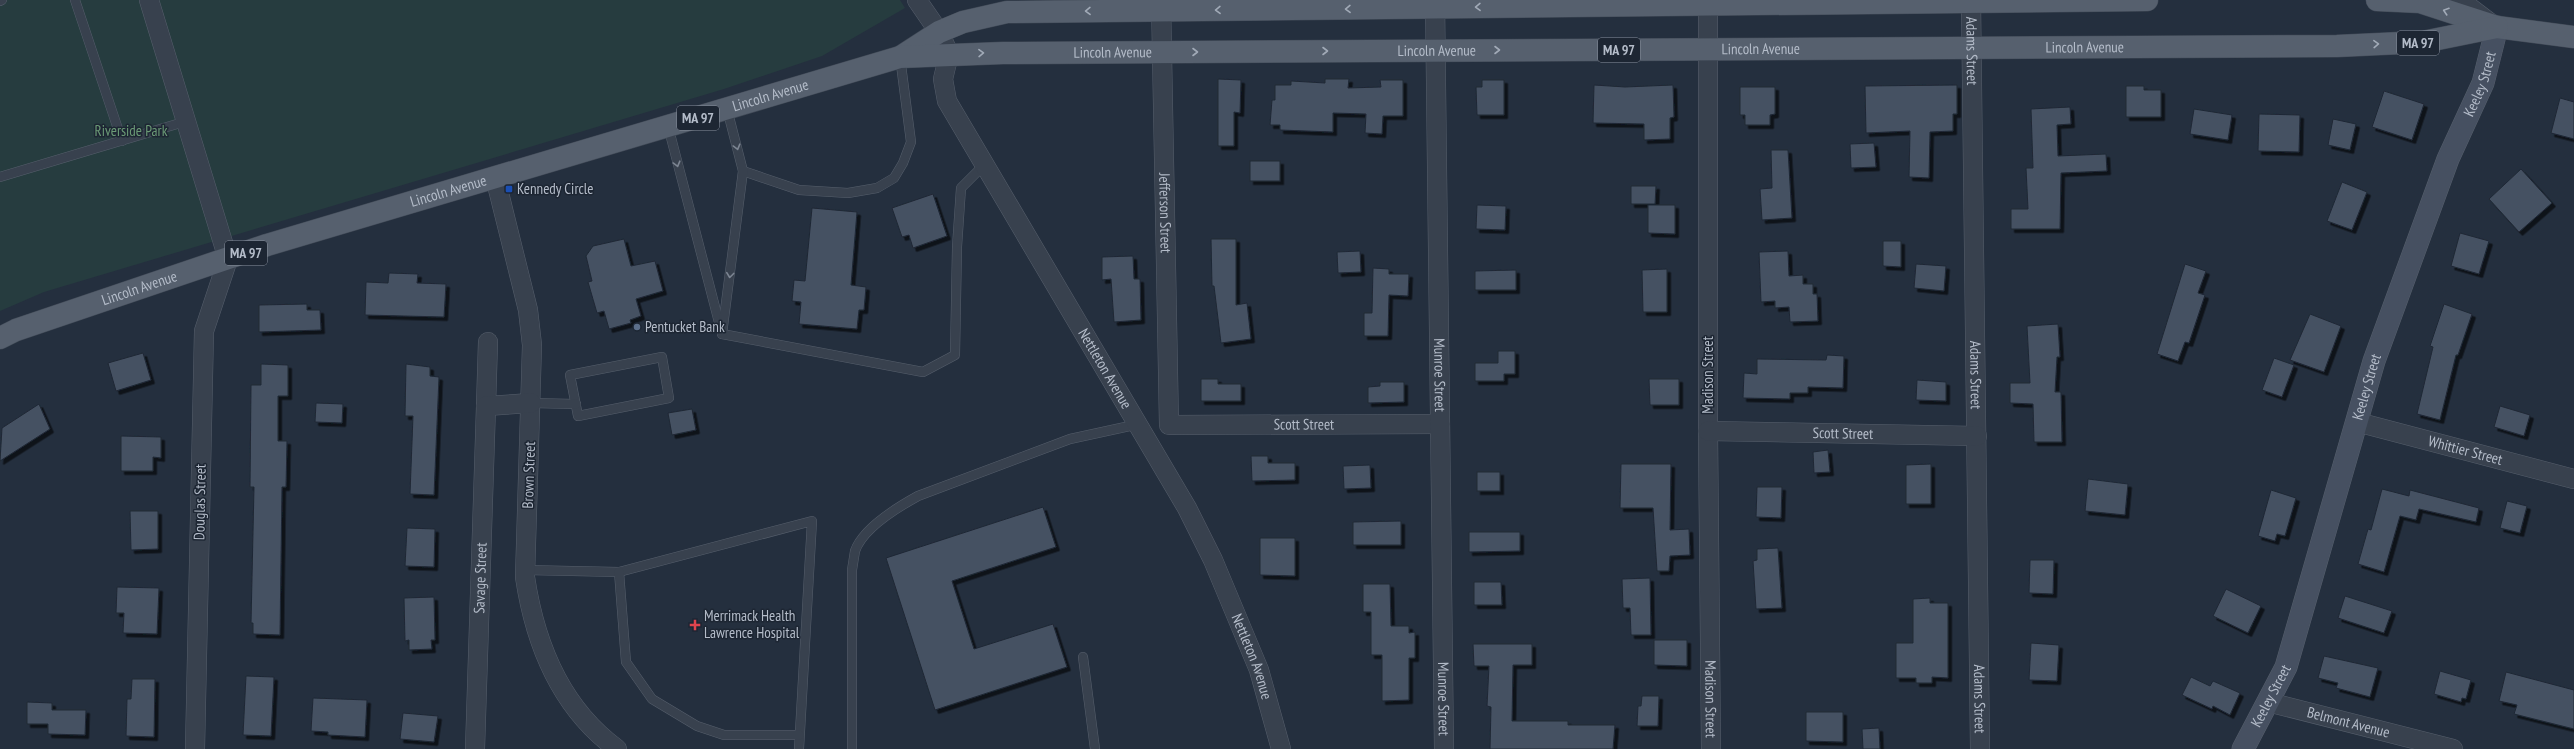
<svg xmlns="http://www.w3.org/2000/svg" width="2574" height="749" viewBox="0 0 2574 749" font-family="'PT Sans Narrow',sans-serif">
<style>
.green{fill:#263c3f}
.building{fill:#455162;stroke:#1f2835;filter:url(#shadow)}
.lines{fill:none;stroke-linecap:round;stroke-linejoin:round}
.lane-casing{stroke:#565f6c;stroke-width:10}
.street-casing{stroke:#565f6c;stroke-width:20}
.secondary-casing{stroke:#565f6c;stroke-width:23}
.primary-casing{stroke:#414a57;stroke-width:23}
.lane{stroke:#38414e;stroke-width:9}
.street{stroke:#38414e;stroke-width:19}
.secondary{stroke:#465061;stroke-width:22}
.primary{stroke:#56606e;stroke-width:22}
.oneway{stroke:#a1aab7}
.oneway2{stroke:#7c8592}
.transit-dot{fill:#1a4fb4;stroke:#1d2633;stroke-width:1.5}
.service-dot{fill:#5c6f8a;stroke:#1d2633;stroke-width:1.5}
.health-dot{fill:#e0444e;stroke:#1d2633;stroke-width:1.5}
.labels{text-anchor:middle;stroke-width:3;stroke-linejoin:round;paint-order:stroke}
.shield{fill:#1d2633;stroke:#878f9c;stroke-width:1}
.shield-label{font-size:14px;font-weight:bold;fill:#b4bcc9}
.street-label{font-size:15px;fill:#b4bcc9;stroke:#1d2633}
.park-label{font-size:15px;fill:#6b9a76;stroke:#1d2633}
.poi-label{font-size:15px;fill:#b4bcc9;stroke:#1d2633;text-anchor:start}
</style>
<defs>
<filter id="shadow"><feDropShadow dx="3.5" dy="3.5" stdDeviation="0" flood-color="#0009"/></filter>
</defs>
<rect width="100%" height="100%" fill="#242f3e"/>
<path class="green" d="M0 0H900L905 8 822 56 724 89 44 292 0 311Z"/>
<g class="building">
<path d="M1218 79 1241 80 1240 113 1234 112V146H1218Z"/>
<path d="M1325 79H1349L1348 88 1381 87 1380 80H1403V116H1383L1382 134 1365 133 1366 114 1333 113V132L1280 130V125H1270L1272 100H1275V85H1291V81L1325 83Z"/>
<path d="M1482 80H1504V115H1477L1476 87H1482Z"/>
<path d="M1594 85 1625 87 1673 85 1674 117 1670 118V139L1644 140V124L1593 123Z"/>
<path d="M1957 85V114H1953V131L1930 132 1929 178 1909 177 1910 131 1866 133 1865 86Z"/>
<path d="M2126 86H2144V90H2161V117H2126Z"/>
<path d="M1740 87H1775V114L1770 115V125H1745V115H1740Z"/>
<path d="M2384 91 2424 104 2412 140 2372 127Z"/>
<path d="M2560 98 2574 102V139L2551 133Z"/>
<path d="M2070 107 2071 124 2057 125 2058 156 2106 154 2107 171 2061 173 2060 229H2011V209H2028L2026 168H2033L2031 109Z"/>
<path d="M2194 109 2232 115 2228 140 2190 134Z"/>
<path d="M2259 114 2300 115 2299 152 2258 151Z"/>
<path d="M2333 119 2356 124 2350 150 2328 145Z"/>
<path d="M1874 143 1876 167 1851 168 1850 144Z"/>
<path d="M1771 150H1788L1792 218 1762 220 1760 189 1772 188Z"/>
<rect x="1250" y="161" width="30" height="20"/>
<path d="M2521 169 2552 203 2519 232 2489 199Z"/>
<path d="M2342 182 2367 192 2352 230 2327 221Z"/>
<path d="M1631 186H1656L1655 204H1631Z"/>
<path d="M933 194 947 236 913 248 909 235 902 237 892 208Z"/>
<path d="M1477 205 1506 206 1505 230 1476 229Z"/>
<path d="M1648 205H1675V234L1648 233Z"/>
<path d="M812 208 857 212 851 285 866 287 864 310H859L857 329 799 324 801 302 792 301 794 280 805 281Z"/>
<path d="M2460 233 2489 241 2479 274 2451 266Z"/>
<path d="M624 239 631 266 655 261 663 291 636 299 641 316 630 320 631 323 609 329 604 311 597 313 588 282 592 281 586 256 593 246Z"/>
<path d="M1211 239H1236V305L1247 303 1251 339 1221 343 1214 286H1212Z"/>
<path d="M1883 241H1901V267L1883 266Z"/>
<path d="M1360 251 1361 272 1338 273 1337 252Z"/>
<path d="M1788 251 1789 276 1803 275V284H1813V294H1817L1818 321 1790 322 1789 307 1775 308V301L1761 302 1759 252Z"/>
<path d="M1133 256 1134 279H1140L1141 320 1114 322 1111 279 1102 280V257Z"/>
<path d="M1916 264 1946 266 1944 291 1914 288Z"/>
<path d="M2185 264 2206 271 2198 293 2205 295 2189 343 2185 342 2178 361 2157 354Z"/>
<path d="M1373 268 1389 269V274H1409L1408 296 1389 295 1388 336H1364V313H1372Z"/>
<path d="M1667 269V312H1643L1642 270Z"/>
<path d="M1516 270V290H1475V271Z"/>
<path d="M389 273 418 274 417 283 446 284 444 317 365 315 366 282 388 283Z"/>
<path d="M307 304V310H320L321 330 259 332V305Z"/>
<path d="M2444 304 2472 314 2458 355H2456L2440 420 2417 414 2433 347 2430 346Z"/>
<path d="M2310 314 2341 326 2324 372 2290 360Z"/>
<path d="M2058 324 2060 357H2057L2055 392H2061L2062 442H2034L2033 404 2010 403V383H2030L2027 326Z"/>
<path d="M1498 351H1515V374H1504V381H1475V363H1498Z"/>
<path d="M143 353 151 380 116 391 108 363Z"/>
<path d="M1827 355 1844 356 1843 388 1808 387V393H1790V399L1743 398 1744 373 1757 374V359L1826 360Z"/>
<path d="M2274 358 2294 365 2282 397 2262 390Z"/>
<path d="M261 364 288 365V396H278V441H287L286 487H282L280 635 253 634V623H251L254 487H250L251 385H261Z"/>
<path d="M406 364 430 367V376L439 377 434 495 410 494 413 416H405Z"/>
<path d="M1201 379H1218V384H1241V401H1201Z"/>
<path d="M1649 379H1679V405H1650Z"/>
<path d="M1917 380 1946 382V401L1916 400Z"/>
<path d="M1380 382H1404V402L1368 403V387L1380 386Z"/>
<path d="M316 403 343 404 342 423 315 422Z"/>
<path d="M39 404 50 429 0 461 2 428Z"/>
<path d="M2500 406 2530 415 2524 436 2494 427Z"/>
<path d="M692 409 696 430 672 435 668 413Z"/>
<path d="M121 436 161 437V458L153 457V471H121Z"/>
<path d="M1828 450 1830 472 1814 473 1813 452Z"/>
<path d="M1251 456H1268V463H1295V480L1252 481Z"/>
<path d="M1621 464H1671L1670 530 1689 529 1690 555 1670 556 1669 571H1657L1653 508H1620Z"/>
<path d="M1931 464V504H1906V465Z"/>
<path d="M1370 465 1371 488 1344 489 1343 466Z"/>
<rect x="1477" y="472" width="23" height="19"/>
<path d="M2088 479 2128 484 2125 515 2085 511Z"/>
<path d="M1757 487H1782L1781 518 1756 517Z"/>
<path d="M2382 489 2409 496 2410 490 2479 508 2476 522 2419 509 2416 520 2400 516 2384 572 2358 564 2368 529 2371 530Z"/>
<path d="M2271 490 2296 498 2285 536 2277 534 2275 541 2258 536Z"/>
<path d="M2507 501 2527 506 2520 533 2500 528Z"/>
<path d="M1043 507 1056 547 952 581 974 649 1053 624 1067 667 935 710 886 558Z"/>
<path d="M130 511H158V549L131 550Z"/>
<path d="M1401 521V545H1353V522Z"/>
<path d="M407 528 435 529 434 567 405 566Z"/>
<path d="M1469 532H1520V551L1469 552Z"/>
<path d="M1260 538H1295V576L1260 575Z"/>
<path d="M1778 548 1782 608 1756 609 1753 561 1757 560V549Z"/>
<path d="M2030 560H2054L2053 594 2029 593Z"/>
<path d="M1650 578 1651 635H1631L1630 608H1623L1622 579Z"/>
<path d="M1474 582H1501L1502 605H1474Z"/>
<path d="M1363 584H1390L1391 626H1409V633L1415 632V658H1409V700L1382 701V655H1371V612H1363Z"/>
<path d="M117 587 159 588 157 634 123 633 124 613H116Z"/>
<path d="M2226 589 2261 606 2248 633 2213 616Z"/>
<path d="M2345 596 2392 611 2384 633 2338 618Z"/>
<path d="M434 597 435 640H431L432 649 409 650V640L405 641 404 598Z"/>
<path d="M1930 598V603H1948V678L1932 677V683H1916V678H1896V643H1913V599Z"/>
<path d="M1654 640H1687V666L1654 665Z"/>
<path d="M2031 643 2059 645 2057 681 2029 680Z"/>
<path d="M1473 644H1532V665H1513L1512 721H1568V725H1615L1613 749H1490L1491 707 1487 706 1489 666H1474Z"/>
<path d="M2324 656 2378 668 2370 697 2336 688 2338 683 2318 678Z"/>
<path d="M2440 671 2471 680 2466 699 2462 698 2461 702 2434 694Z"/>
<path d="M2506 672 2574 690V729L2514 714 2517 705 2499 701Z"/>
<path d="M246 676 274 677 271 736 243 735Z"/>
<path d="M2191 677 2210 686 2213 681 2240 693 2230 715 2213 706 2212 709 2182 695Z"/>
<path d="M132 679H155L154 737 126 736 127 699H131Z"/>
<path d="M1642 696H1659L1658 726H1637L1638 706H1641Z"/>
<path d="M313 698 367 700 365 737 328 735V732L311 731Z"/>
<path d="M27 702 52 703V710H86L85 735 48 734V724H27Z"/>
<path d="M1806 712H1843V742L1806 741Z"/>
<path d="M403 713 438 716 434 742 400 739Z"/>
<path d="M1879 728 1880 749H1863L1862 729Z"/>
</g>
<g class="lines">
<g class="lane-casing">
<g id="lane">
<path d="M75 0 122 141"/>
<path d="M0 1 2 0"/>
<path d="M668 126 721 330"/>
<path d="M743 171 799 190 848 193 877 188 894 178 903 163 911 142 900 57"/>
<path d="M0 177 187 121"/>
<path d="M722 334 923 372 955 355 957 247 961 188 984 165"/>
<path d="M722 334 743 171 727 109"/>
<path d="M662 357 669 398 578 416 570 375Z"/>
<path d="M531 403 576 404"/>
<path d="M525 570 619 572 812 521 799 749"/>
<path d="M619 572 626 662 652 699 697 726 724 735H799"/>
<path d="M1083 657 1095 749"/>
<path d="M852 749V570C853 564 854 557 855 551 863 528 898 507 918 496L1070 439 1139 424"/>
</g>
</g>
<g class="street-casing">
<g id="street">
<path d="M149 0 228 259 204 331 195 749"/>
<path id="s1" d="M917 0 939 32 949 54 943 79 947 101 1187 508 1213 560 1259 670 1281 749"/>
<path id="s2" d="M1161 0 1169 425 1440 424"/>
<path id="s3" d="M1435 0 1444 749"/>
<path id="s4" d="M1708 0V431L1711 749"/>
<path id="s5" d="M1971 0 1980 749"/>
<path d="M2460 0 2489 22"/>
<path d="M495 177 528 310 532 345 525 577C535 644 561 708 617 749"/>
<path d="M486 406 488 342"/>
<path id="s6" d="M2357 422 2574 479"/>
<path id="s7" d="M1708 431 1977 436"/>
<path id="s8" d="M2268 702 2453 749"/>
<path id="s9" d="M475 749 486 406 531 403"/>
</g>
</g>
<g class="secondary-casing">
<g id="secondary">
<path id="s10" d="M2243 749 2286 667 2374 361 2448 159 2483 83 2497 27"/>
</g>
</g>
<g class="primary-casing">
<g id="primary">
<path d="M2377 0 2420 2 2497 27 2574 37"/>
<path d="M902 56 939 32 963 22 1007 12 2147 0"/>
<path id="s11" d="M0 338 16 330 267 245 900 57 1003 53 2337 46 2423 42 2497 27"/>
</g>
</g>
<use href="#lane" class="lane"/>
<use href="#street" class="street"/>
<use href="#secondary" class="secondary"/>
<use href="#primary" class="primary"/>
</g>
<defs><path id="oneway-chevron" d="M-2-3.5L2.5 0L-2 3.5" fill="none" stroke-width="1.6" stroke-linecap="round" stroke-linejoin="round"/></defs>
<g class="oneway">
<use href="#oneway-chevron" transform="translate(1478 7) rotate(179)"/>
<use href="#oneway-chevron" transform="translate(1348 9) rotate(179)"/>
<use href="#oneway-chevron" transform="translate(1218 10) rotate(179)"/>
<use href="#oneway-chevron" transform="translate(1088 11) rotate(179)"/>
<use href="#oneway-chevron" transform="translate(2446 11) rotate(-162)"/>
<use href="#oneway-chevron" transform="translate(2376 44) rotate(-2)"/>
<use href="#oneway-chevron" transform="translate(1497 50)"/>
<use href="#oneway-chevron" transform="translate(1325 51)"/>
<use href="#oneway-chevron" transform="translate(1195 52)"/>
<use href="#oneway-chevron" transform="translate(981 53) rotate(-1)"/>
</g>
<g class="oneway2">
<use href="#oneway-chevron" transform="translate(737 147) rotate(75)"/>
<use href="#oneway-chevron" transform="translate(677 164) rotate(75)"/>
<use href="#oneway-chevron" transform="translate(730 275) rotate(97)"/>
</g>
<rect class="transit-dot" x="505" y="185" width="8" height="8" rx="2"/>
<circle class="service-dot" cx="637" cy="327" r="4"/>
<path class="health-dot" d="M693 619h4v4h4v4h-4v4h-4v-4h-4v-4h4z"/>
<g class="labels">
<g class="shield">
<rect x="2397" y="31" width="42" height="24" rx="3"/>
<rect x="1598" y="38" width="42" height="24" rx="3"/>
<rect x="677" y="106" width="42" height="24" rx="3"/>
<rect x="225" y="241" width="42" height="24" rx="3"/>
</g>
<g class="shield-label">
<text x="2418" y="48">MA 97</text>
<text x="1619" y="55">MA 97</text>
<text x="698" y="123">MA 97</text>
<text x="246" y="258">MA 97</text>
</g>
<g class="street-label">
<text dy="5" stroke="none"><textPath href="#s11" startOffset="2128">Lincoln Avenue</textPath></text>
<text dy="5" stroke="none"><textPath href="#s11" startOffset="1804">Lincoln Avenue</textPath></text>
<text dy="5" stroke="none"><textPath href="#s11" startOffset="1480">Lincoln Avenue</textPath></text>
<text dy="5" stroke="none"><textPath href="#s5" startOffset="51">Adams Street</textPath></text>
<text dy="5" stroke="none"><textPath href="#s11" startOffset="1156">Lincoln Avenue</textPath></text>
<text dy="5" stroke="none"><textPath href="#s10" startOffset="708">Keeley Street</textPath></text>
<text dy="5" stroke="none"><textPath href="#s11" startOffset="808">Lincoln Avenue</textPath></text>
<text dy="5" stroke="none"><textPath href="#s11" startOffset="472">Lincoln Avenue</textPath></text>
<text dy="5" stroke="none"><textPath href="#s2" startOffset="213">Jefferson Street</textPath></text>
<text dy="5" stroke="none"><textPath href="#s11" startOffset="148">Lincoln Avenue</textPath></text>
<text dy="5" stroke="none"><textPath href="#s1" startOffset="422">Nettleton Avenue</textPath></text>
<text dy="5" stroke="none"><textPath href="#s3" startOffset="375">Munroe Street</textPath></text>
<text dy="5" stroke="none"><textPath href="#s5" startOffset="375">Adams Street</textPath></text>
<text transform="translate(1708 375) rotate(-90)" y="5">Madison Street</text>
<text dy="5" stroke="none"><textPath href="#s10" startOffset="384">Keeley Street</textPath></text>
<text dy="5" stroke="none"><textPath href="#s2" startOffset="560">Scott Street</textPath></text>
<text dy="5" stroke="none"><textPath href="#s7" startOffset="135">Scott Street</textPath></text>
<text dy="5" stroke="none"><textPath href="#s6" startOffset="112">Whittier Street</textPath></text>
<text transform="translate(529 475) rotate(-88)" y="5">Brown Street</text>
<text transform="translate(200 502) rotate(-89)" y="5">Douglas Street</text>
<text dy="5" stroke="none"><textPath href="#s9" startOffset="171">Savage Street</textPath></text>
<text dy="5" stroke="none"><textPath href="#s1" startOffset="746">Nettleton Avenue</textPath></text>
<text dy="5" stroke="none"><textPath href="#s10" startOffset="60">Keeley Street</textPath></text>
<text dy="5" stroke="none"><textPath href="#s3" startOffset="699">Munroe Street</textPath></text>
<text dy="5" stroke="none"><textPath href="#s4" startOffset="699">Madison Street</textPath></text>
<text dy="5" stroke="none"><textPath href="#s5" startOffset="699">Adams Street</textPath></text>
<text dy="5" stroke="none"><textPath href="#s8" startOffset="83">Belmont Avenue</textPath></text>
</g>
<g class="park-label">
<text x="131" y="136">Riverside Park</text>
</g>
<g class="poi-label">
<text x="517" y="194">Kennedy Circle</text>
<text x="645" y="332">Pentucket Bank</text>
<text x="704" y="621">Merrimack Health<tspan x="704" dy="17">Lawrence Hospital</tspan></text>
</g>
</g>
</svg>
